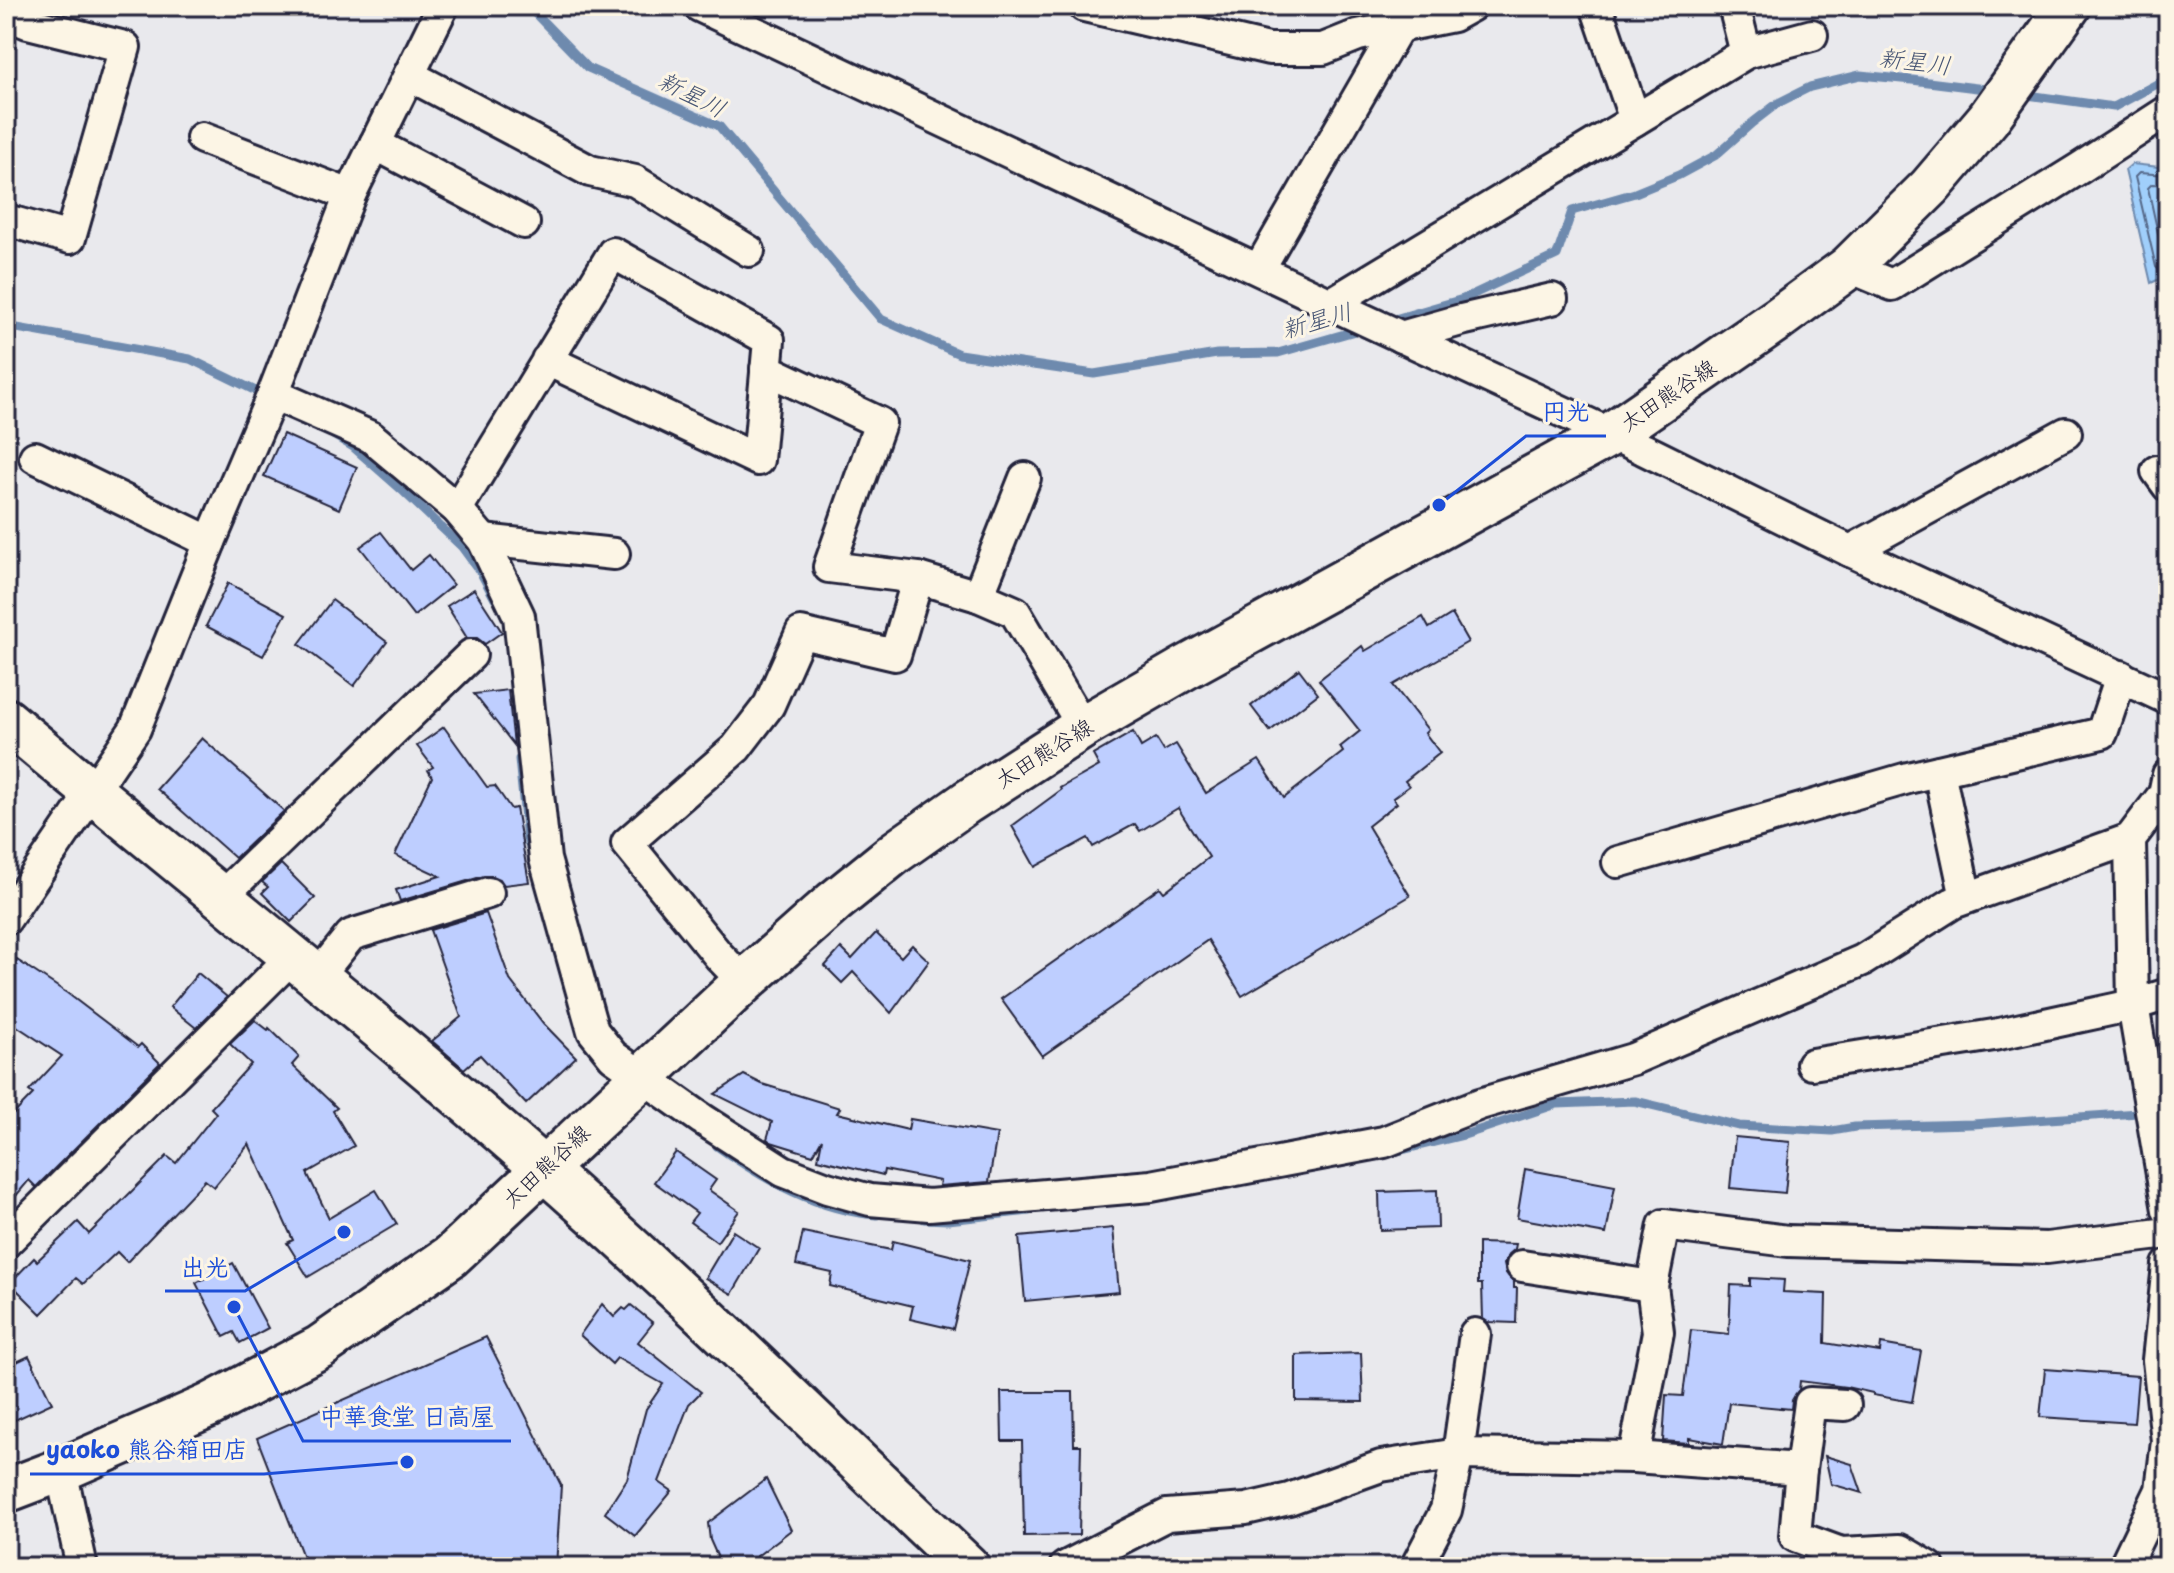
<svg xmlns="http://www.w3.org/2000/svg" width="2174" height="1573" viewBox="0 0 2174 1573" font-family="'Playpen Sans','Klee One',sans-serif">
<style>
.water{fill:#a0cffb;stroke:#6e8aae;stroke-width:2}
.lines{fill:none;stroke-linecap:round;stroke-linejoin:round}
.shore{stroke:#546788;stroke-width:2}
.stream{stroke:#6e8aae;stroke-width:9}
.building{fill:#beceff;stroke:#22223b;stroke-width:2}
.street-casing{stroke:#22223b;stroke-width:36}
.secondary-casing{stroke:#22223b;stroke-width:48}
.street{stroke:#fcf5e5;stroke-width:30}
.secondary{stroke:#fcf5e5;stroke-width:42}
.labels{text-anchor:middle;stroke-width:6;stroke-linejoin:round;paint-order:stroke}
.street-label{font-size:22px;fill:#22223b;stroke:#fcf5e5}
.water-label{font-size:24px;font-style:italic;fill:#485675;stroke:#fcf5e5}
.leader{fill:none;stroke:#1d4ed8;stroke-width:3}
.callout-dot{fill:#1d4ed8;stroke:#fcf5e5;stroke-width:3}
.callout-label{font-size:24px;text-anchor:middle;font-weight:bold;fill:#1d4ed8;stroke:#fcf5e5;stroke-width:6;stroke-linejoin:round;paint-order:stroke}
</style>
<rect width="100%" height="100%" fill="#e9e9ed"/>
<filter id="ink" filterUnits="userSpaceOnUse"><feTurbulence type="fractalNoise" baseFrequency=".0125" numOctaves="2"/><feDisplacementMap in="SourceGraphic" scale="16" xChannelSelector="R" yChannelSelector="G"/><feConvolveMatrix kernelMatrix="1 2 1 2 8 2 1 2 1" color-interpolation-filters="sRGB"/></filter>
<g filter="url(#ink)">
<path class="water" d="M2132 164 2168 168V275L2151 283 2125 170Z"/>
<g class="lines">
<g class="shore">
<path d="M2168 175 2139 173 2135 177 2156 267 2159 270 2168 268"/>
<path d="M2168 185 2152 184 2148 188 2163 256 2168 258"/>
</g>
<g class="stream">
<path d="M528 6 588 68 719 126 881 319 959 354 1094 374 1217 354 1278 353 1362 329"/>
<path d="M2020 94 2114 107 2168 78"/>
<path d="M1388 321 1463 299 1557 255 1572 211 1635 193 1679 175 1716 155 1752 123 1778 103 1810 87 1860 75 1912 80 1993 90"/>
<path d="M6 326 190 359 262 394"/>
<path d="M333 435 353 447 404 492 462 547 481 573 495 599"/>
<path d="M519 759 527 838 531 851"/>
<path d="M717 1146C765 1180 818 1211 877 1215"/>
<path d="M1398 1151 1464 1135 1557 1104 1635 1101 1739 1126 1832 1131 1855 1127 1973 1124 2168 1111"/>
<path d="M924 1219 948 1220 1029 1211"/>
</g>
</g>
<g class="building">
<path d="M283 434 357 467 339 509 264 476Z"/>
<path d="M381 532 411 570 429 555 453 585 414 616 360 547Z"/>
<path d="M228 583 286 614 263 656 206 626Z"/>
<path d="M474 589 502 632 485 644 477 638H467L447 606Z"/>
<path d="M332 600 387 642 354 686 299 644Z"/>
<path d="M1452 614 1468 642 1393 685 1428 730 1425 733 1440 753 1405 781 1409 786 1393 798 1397 803 1368 826 1410 896 1242 996 1208 940 1042 1056 1001 999 1160 887 1164 892 1209 857 1178 808 1140 831 1135 824 1093 847 1088 838 1035 867 1012 826 1061 790 1060 788 1099 766 1093 755 1133 732 1141 747 1156 738 1164 751 1176 744 1206 793 1259 760 1284 798 1343 752 1340 747 1360 731 1319 680 1362 646 1365 651 1423 617 1429 628Z"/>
<path d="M1299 669 1318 694 1270 731 1251 706Z"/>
<path d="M508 690 514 745 474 694Z"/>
<path d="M444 727 487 787 495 786 511 809 516 808 529 882 504 885 500 879 493 876H484L400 901 396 890 440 876 395 855 432 777 428 770 433 767 417 746Z"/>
<path d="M202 738 284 811 235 858 157 789Z"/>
<path d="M281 864 315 898 291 922 262 893 268 887 262 882Z"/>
<path d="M486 913 510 980 543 1023 576 1057 526 1104 480 1055 464 1069 432 1041 461 1017 430 930Z"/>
<path d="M876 933 901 957 912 945 929 961 891 1013 853 972 842 983 825 966 841 948 852 959Z"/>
<path d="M17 960 67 993 138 1047 141 1044 160 1063 36 1187 29 1180 6 1208V1122L33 1094 29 1091 62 1056 6 1019V977Z"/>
<path d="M198 973 227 997 196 1028 170 1007Z"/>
<path d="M255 1020 268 1030 269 1028 299 1057 292 1065 337 1108 333 1111 354 1146 307 1173 329 1218 376 1190 397 1224 308 1277 287 1243 293 1240 249 1144 214 1187 205 1180 127 1262 117 1252 83 1284 76 1278 41 1314 10 1283 34 1258 37 1261 78 1222 89 1234 167 1156 176 1163 216 1113 211 1108 251 1064 230 1044Z"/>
<path d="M744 1075 762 1084 840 1108 837 1113 908 1130 910 1119 997 1134 989 1182 939 1186 940 1181 884 1170 883 1175 818 1159 822 1139 813 1155 771 1142 767 1139 772 1122 715 1094Z"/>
<path d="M1735 1137 1790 1142 1785 1193 1730 1188Z"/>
<path d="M676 1152 716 1180 709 1190 739 1211 717 1242 690 1222 697 1213 654 1182Z"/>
<path d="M1525 1169 1615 1186 1606 1234 1517 1218Z"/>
<path d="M1437 1190 1438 1228 1380 1230 1379 1192Z"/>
<path d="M1113 1228 1119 1292 1025 1301 1019 1237Z"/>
<path d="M733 1231 759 1248 732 1294 705 1278Z"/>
<path d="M803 1232 891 1250 893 1241 970 1260 953 1329 910 1319 913 1306 830 1286 832 1273 796 1265Z"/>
<path d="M1478 1243 1516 1244 1515 1249 1508 1255 1504 1264 1506 1273 1514 1282V1288H1517L1516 1323 1488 1322 1483 1319 1482 1284H1478Z"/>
<path d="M233 1263 268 1328 240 1343 234 1332 224 1337 196 1283Z"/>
<path d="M1750 1278 1784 1280 1783 1292 1826 1294 1825 1343 1880 1352 1881 1344 1921 1351 1912 1402 1873 1395V1393L1846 1387 1800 1381 1799 1390 1792 1400 1791 1409 1729 1403 1723 1444 1689 1438V1443L1663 1441 1666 1395 1683 1396 1691 1330 1729 1334 1731 1285 1750 1286Z"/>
<path d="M602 1304 614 1317 623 1308 626 1310 631 1305 653 1323 638 1342 701 1392 689 1404 659 1482 672 1491 635 1536 605 1513 627 1479 646 1409 663 1384 617 1358 612 1364 580 1335Z"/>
<path d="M486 1337 561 1485 556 1567H307L257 1438Z"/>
<path d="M1361 1353 1363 1402 1296 1401V1355Z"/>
<path d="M29 1356 52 1403 6 1424V1367Z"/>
<path d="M2045 1369 2138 1376 2134 1423 2040 1417Z"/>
<path d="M1001 1392H1073L1074 1445H1081L1079 1535 1024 1536 1022 1441H1002Z"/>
<path d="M1825 1456 1852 1464 1862 1493 1831 1484Z"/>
<path d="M766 1479 791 1530 743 1567H722L710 1540 708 1523Z"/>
</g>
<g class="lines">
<g class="street-casing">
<g id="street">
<path d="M699 6 1350 313 1643 449 1850 551 2168 699"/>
<path d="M1084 6 1269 49H1323L1358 35 1453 16 1471 6"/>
<path d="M1596 6 1635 120"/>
<path d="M1734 6 1746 53"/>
<path d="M6 14 28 23 125 47 70 238 6 220"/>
<path d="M409 75 590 171 635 181 749 251"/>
<path d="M202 138 350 195"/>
<path d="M375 144 524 223"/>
<path d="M1849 267 1892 285 2080 168 2168 111"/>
<path d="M1259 269 1398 28"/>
<path d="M1330 304 1746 53 1812 35"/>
<path d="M1401 337 1461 320 1552 299"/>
<path d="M766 369 880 423 829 567 918 578 978 596 1015 612 1083 727"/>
<path d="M273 394 371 437 457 509 483 540 519 616 545 859 593 1031 613 1056 702 1119 783 1171 827 1188 870 1200 929 1205 1151 1186 1384 1142 1480 1104 1633 1059 1863 960 1953 903 2130 839"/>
<path d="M35 457 210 542"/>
<path d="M2157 471 2168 486"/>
<path d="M457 509 613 253 769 340 758 460 547 360"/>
<path d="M483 540 614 554"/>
<path d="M1850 551 2066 433"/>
<path d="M978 596 1025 478"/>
<path d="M1939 771 1966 898"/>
<path d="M2168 775 2164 794 2130 839 2133 1005 2168 1210"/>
<path d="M1618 862 1908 778 2102 733 2121 676"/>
<path d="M221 897 471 655"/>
<path d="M6 919 135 729 210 542 273 394 350 195 443 6"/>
<path d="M318 976 351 935 488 893"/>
<path d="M744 982 719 956 627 843 736 748 769 705 801 633 895 655 918 578"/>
<path d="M1812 1064 1994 1035 2133 1005 2168 994"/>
<path d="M6 1242 293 956"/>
<path d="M1522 1266 1652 1286"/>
<path d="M1801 1469 1810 1403 1845 1405"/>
<path d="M61 1470 82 1567"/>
<path d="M1065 1567 1167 1515 1246 1509 1289 1499 1381 1466 1458 1454 1634 1457"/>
<path d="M1416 1567 1446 1510 1458 1454 1475 1334"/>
<path d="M1929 1567 1900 1550 1841 1553 1795 1536 1801 1469 1634 1457 1658 1332 1652 1286 1664 1225 1788 1241 2047 1248 2168 1233"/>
<path d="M2124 1567 2161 1490 2167 1441 2158 1360 2168 1265"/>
</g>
</g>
<g class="secondary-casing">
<g id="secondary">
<path d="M6 720C184 869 366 1013 540 1166 687 1295 826 1433 968 1567"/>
<path d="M6 1491 61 1470 208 1406 320 1347 451 1256 744 982 834 902 896 852 967 802 1083 727 1185 668 1611 434 1778 319 1849 267 1930 187 1988 119 2069 6"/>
</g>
</g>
<use href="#street" class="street"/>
<use href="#secondary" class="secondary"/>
</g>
</g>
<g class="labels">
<g class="street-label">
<text transform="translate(1668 395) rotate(-34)" y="8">太田熊谷線</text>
<text transform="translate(1044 753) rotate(-32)" y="8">太田熊谷線</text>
<text transform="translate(546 1166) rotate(-43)" y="8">太田熊谷線</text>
</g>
<g class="water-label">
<text transform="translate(1915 62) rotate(7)" y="8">新星川</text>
<text transform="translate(692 95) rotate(27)" y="8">新星川</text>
<text transform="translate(1317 321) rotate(-16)" y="8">新星川</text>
</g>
</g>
<path class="leader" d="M1439 505L1526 436H1606M344 1232L245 1291H165M234 1307L303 1441H511M407 1462L264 1474H30"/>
<g class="callout-dot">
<circle cx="1439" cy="505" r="8"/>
<circle cx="344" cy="1232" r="8"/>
<circle cx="234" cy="1307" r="8"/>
<circle cx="407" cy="1462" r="8"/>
</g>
<g class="callout-label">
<text x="1566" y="420">円光</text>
<text x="205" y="1276">出光</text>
<text x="407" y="1425">中華食堂 日高屋</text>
<text x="147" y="1458">yaoko 熊谷箱田店</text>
</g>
<rect width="2174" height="1573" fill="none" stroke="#fcf5e5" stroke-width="32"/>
<rect x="16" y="16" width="2142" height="1541" fill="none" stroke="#22223b" stroke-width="3" filter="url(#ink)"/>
</svg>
